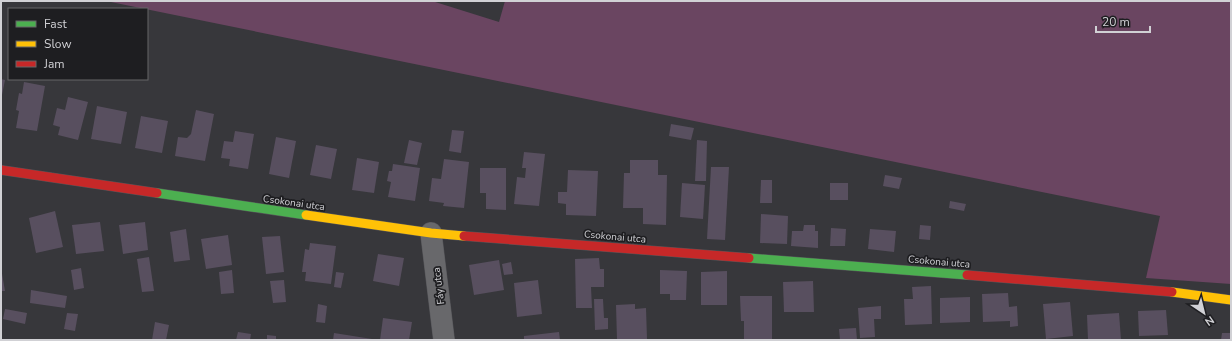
<svg xmlns="http://www.w3.org/2000/svg" width="1232" height="341" viewBox="0 0 1232 341" font-family="'Nunito Sans',sans-serif">
<style>
.green{fill:#6a4561}
.building{fill:#584f5f}
.lines{fill:none;stroke-linecap:round;stroke-linejoin:round}
.street-casing{stroke:#555559;stroke-width:22}
.fast-casing{stroke:#555559;stroke-width:10}
.slow-casing{stroke:#555559;stroke-width:10}
.jam-casing{stroke:#555559;stroke-width:10}
.street{stroke:#68686b;stroke-width:21}
.fast{stroke:#4caf50;stroke-width:9}
.slow{stroke:#ffc107;stroke-width:9}
.jam{stroke:#c62828;stroke-width:9}
.labels{text-anchor:middle;stroke-width:3.5;stroke-linejoin:round;paint-order:stroke}
.street-label{font-size:10px;fill:#d1d1d5;stroke:#1e1e21}
</style>
<rect width="100%" height="100%" fill="#37373b"/>
<path class="green" d="M106 1H432L499 22 505 1H1231V284L1146 278 1160 216Z"/>
<g class="building">
<path d="M1 79 5 80 2 95H1Z"/>
<path d="M24 82 45 86 37 131 16 128 19 111 16 110 19 93 22 94Z"/>
<path d="M68 97 88 102 78 140 58 135 60 127 53 125 57 108 65 110Z"/>
<path d="M97 106 127 112 121 144 91 139Z"/>
<path d="M196 110 214 114 205 161 175 156 178 137 187 138 191 134Z"/>
<path d="M141 116 168 121 162 153 135 148Z"/>
<path d="M671 124 694 128 691 140 669 136Z"/>
<path d="M452 130 464 131 461 153 449 151Z"/>
<path d="M235 131 254 134 248 169 229 166 230 159 221 158 224 141 233 142Z"/>
<path d="M276 137 296 141 289 178 269 174Z"/>
<path d="M409 140 422 143 417 165 404 163Z"/>
<path d="M697 140 707 141 706 181H695Z"/>
<path d="M316 145 337 149 331 179 310 175Z"/>
<path d="M524 152 545 154 539 206 514 204 517 177 525 178 526 168H522Z"/>
<path d="M357 158 379 162 374 193 352 190Z"/>
<path d="M444 159 469 162 464 208 443 206 444 203 429 201 432 178 441 179Z"/>
<path d="M630 160H658V175H667L666 225 643 224V208H623L624 173H630Z"/>
<path d="M393 164 420 168 415 201 388 197 391 182 387 181 389 171H392Z"/>
<path d="M711 167H729L725 240 707 239Z"/>
<path d="M480 168H506V210L486 209V193H480Z"/>
<path d="M568 170 598 171 596 216 566 215V204L558 203V192H567Z"/>
<path d="M885 175 902 178 899 189 883 186Z"/>
<path d="M761 180H772V203H760Z"/>
<path d="M682 183 705 185 703 219 680 217Z"/>
<rect x="830" y="183" width="18" height="17"/>
<path d="M950 201 966 204 964 211 949 208Z"/>
<path d="M55 211 63 247 36 253 29 218Z"/>
<path d="M761 214 788 216 787 244 760 243Z"/>
<path d="M100 222 104 251 76 254 72 225Z"/>
<path d="M145 222 148 250 123 254 119 225Z"/>
<path d="M804 225H815V231H818V248L791 246 792 231H803Z"/>
<path d="M920 225 931 226 930 240 919 239Z"/>
<path d="M831 228 846 229 845 246H830Z"/>
<path d="M186 229 190 260 174 262 170 232Z"/>
<path d="M870 229 896 231 894 252 868 249Z"/>
<path d="M228 235 232 265 206 269 201 239Z"/>
<path d="M280 236 284 272 266 274 262 237Z"/>
<path d="M310 243 336 246 331 284 305 281 306 272H302L305 249 309 250Z"/>
<path d="M378 254 404 258 399 286 373 281Z"/>
<path d="M149 257 154 291 142 292 137 259Z"/>
<path d="M599 258 600 269H604V287H591L592 308H576L575 259Z"/>
<path d="M499 260 504 290 474 295 469 265Z"/>
<path d="M511 262 513 274 504 275 502 264Z"/>
<path d="M1 268 5 291H1Z"/>
<path d="M81 268 84 288 74 290 71 270Z"/>
<path d="M232 270 234 293 221 294 219 272Z"/>
<path d="M660 270 687 271 686 300H670V294H660Z"/>
<path d="M727 271V305H701V272Z"/>
<path d="M336 272 344 273 341 288 334 287Z"/>
<path d="M284 280 286 302 273 303 270 281Z"/>
<path d="M538 280 542 314 517 317 514 283Z"/>
<path d="M813 281 814 312H784L783 282Z"/>
<path d="M931 286 932 324 905 325 904 299H913L912 287Z"/>
<path d="M31 290 67 296 65 308 30 303Z"/>
<path d="M1008 293 1009 307 1017 306 1018 326 1010 327V321L983 322 982 294Z"/>
<path d="M740 296H772V340H744V321H741Z"/>
<path d="M970 297V322L940 323V298Z"/>
<path d="M594 299H603L604 318H608V329L595 330Z"/>
<path d="M1070 302 1073 336 1046 339 1043 304Z"/>
<path d="M318 304 327 306 325 323 316 322Z"/>
<path d="M635 304V309L646 308 647 339 617 340 616 305Z"/>
<path d="M881 306V319H874L875 337 860 338 858 308Z"/>
<path d="M5 309 27 313 25 324 3 319Z"/>
<path d="M1166 310 1168 335 1139 336 1138 311Z"/>
<path d="M67 313 78 314 75 331 64 329Z"/>
<path d="M1119 313 1121 340H1088L1087 315Z"/>
<path d="M383 318 412 322 409 340H380Z"/>
<path d="M155 322 169 325 166 340H152Z"/>
<path d="M856 328 857 340H840L839 329Z"/>
<path d="M238 332 251 334 250 340H236Z"/>
<path d="M559 332 560 340H524V336Z"/>
<path d="M334 333 372 339V340H333Z"/>
<path d="M1222 333H1231V340H1221Z"/>
<path d="M267 335 276 336V340H267Z"/>
</g>
<g class="lines">
<g class="street-casing">
<path id="street" d="M431 233 444 340"/>
</g>
<g class="fast-casing">
<g id="fast">
<path d="M157 193 306 215"/>
<path d="M749 258 967 275"/>
</g>
</g>
<g class="slow-casing">
<g id="slow">
<path d="M306 215 431 233 464 236"/>
<path d="M1172 292 1231 300"/>
</g>
</g>
<g class="jam-casing">
<g id="jam">
<path d="M1 170 157 193"/>
<path d="M464 236 749 258"/>
<path d="M967 275 1172 292"/>
</g>
</g>
<use href="#street" class="street"/>
<use href="#fast" class="fast"/>
<use href="#slow" class="slow"/>
<use href="#jam" class="jam"/>
</g>
<g class="labels">
<g class="street-label">
<text transform="translate(294 202) rotate(8)" y="4">Csokonai utca</text>
<text transform="translate(615 236) rotate(5)" y="4">Csokonai utca</text>
<text transform="translate(939 261) rotate(5)" y="4">Csokonai utca</text>
<text transform="translate(438 286) rotate(-97)" y="4">Fáy utca</text>
</g>
</g>
<rect width="1232" height="341" fill="none" stroke="#d1d1d5" stroke-width="4"/>
<rect x="8" y="8" width="140" height="72" fill="#1e1e21" stroke="#666669"/>
<rect x="16" y="21" width="20" height="6" fill="#4caf50" stroke="#666669"/>
<text x="44" y="28" font-size="12" fill="#d1d1d5">Fast</text>
<rect x="16" y="41" width="20" height="6" fill="#ffc107" stroke="#666669"/>
<text x="44" y="48" font-size="12" fill="#d1d1d5">Slow</text>
<rect x="16" y="61" width="20" height="6" fill="#c62828" stroke="#666669"/>
<text x="44" y="68" font-size="12" fill="#d1d1d5">Jam</text>
<g transform="translate(1204 313) rotate(145)" stroke="#1e1e21" stroke-width="3" paint-order="stroke">
<path d="M0-3L7 15L0 10L-7 15Z" fill="#d1d1d5"/>
<text y="-6" font-size="11" font-weight="bold" text-anchor="middle" fill="#d1d1d5">N</text>
</g>
<path d="M1096 26v6h54v-6" fill="none" stroke="#d1d1d5" stroke-width="2"/>
<text x="1102" y="26" font-size="12" fill="#d1d1d5" stroke="#1e1e21" stroke-width="3" paint-order="stroke">20 m</text>
</svg>
